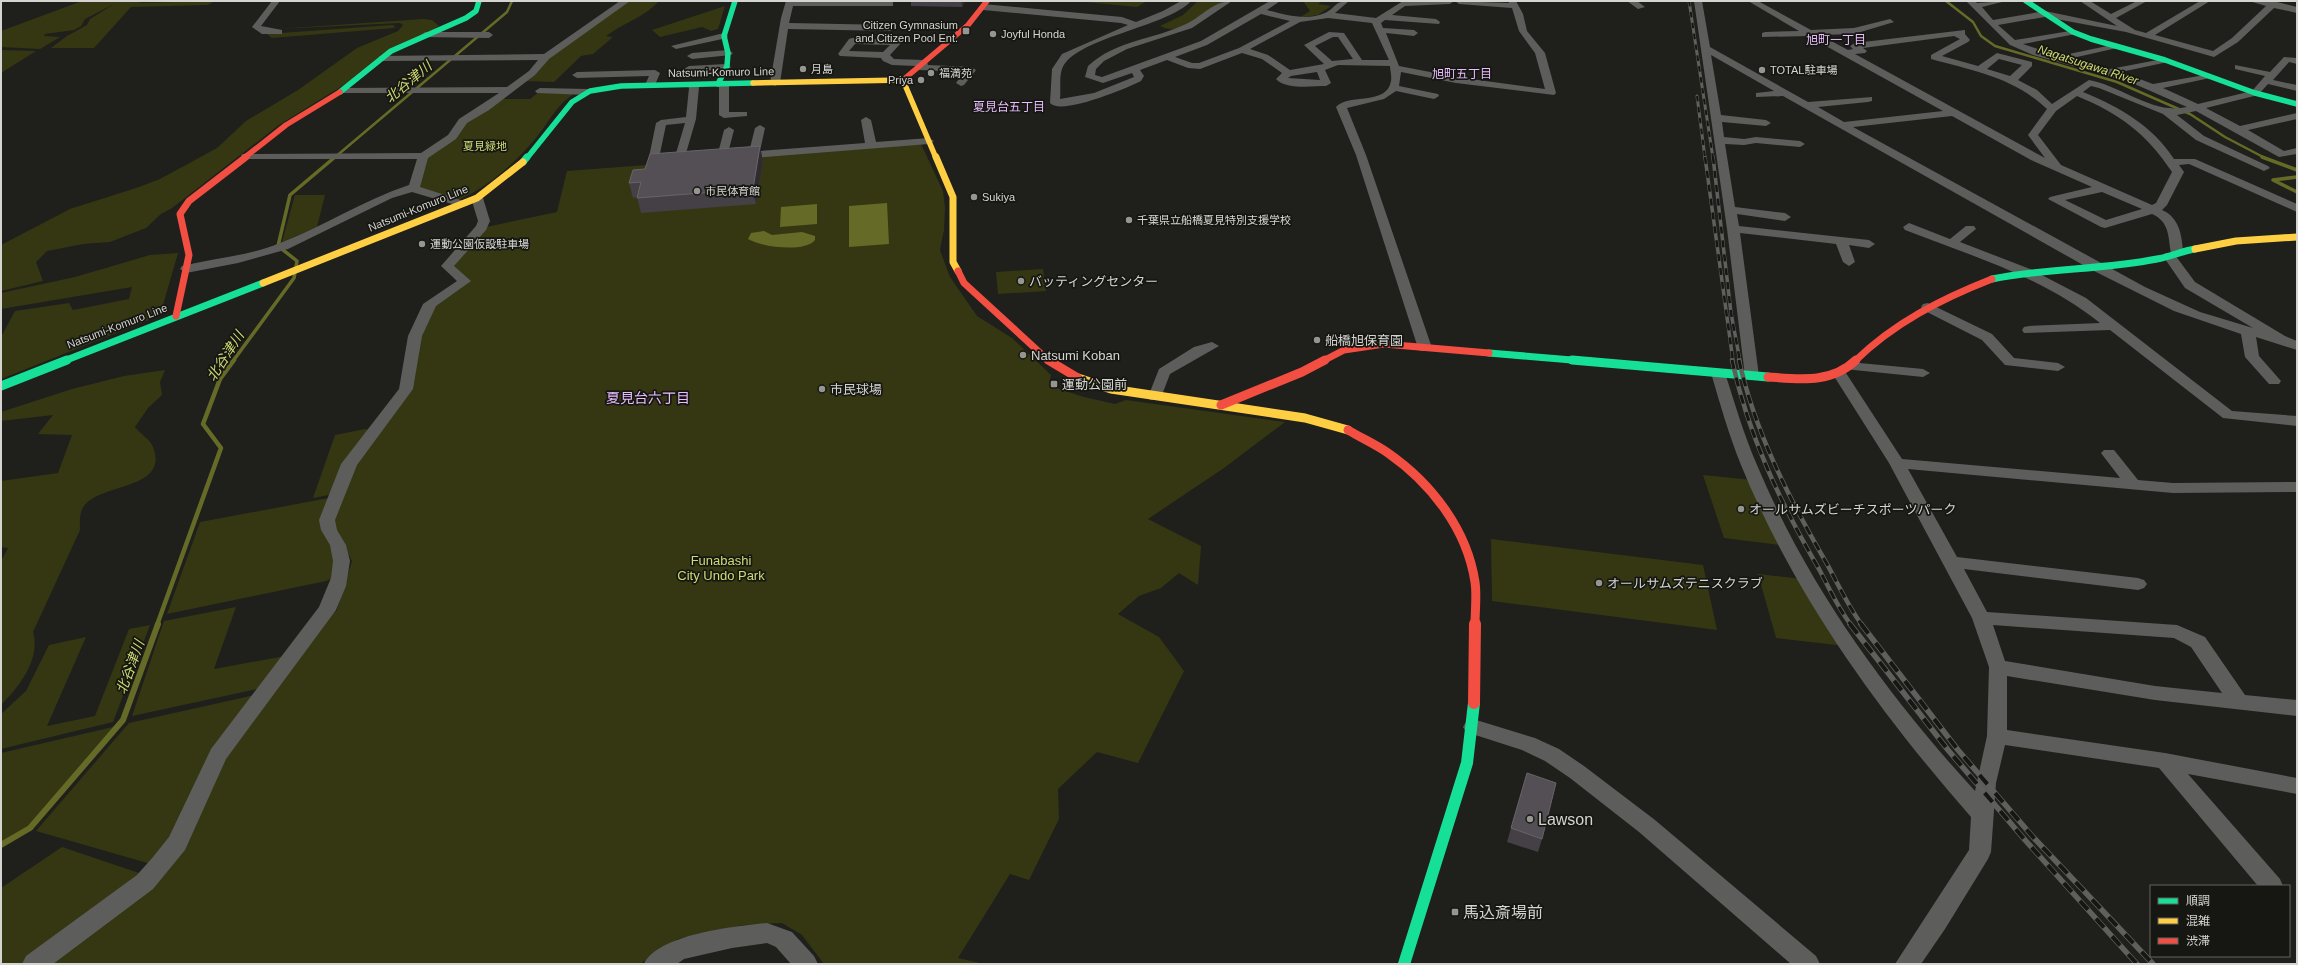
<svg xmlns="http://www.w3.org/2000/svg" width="2298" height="965" viewBox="0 0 2298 965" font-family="Arial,'Noto Sans JP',sans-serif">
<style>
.green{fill:#353712}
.water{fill:#656b26}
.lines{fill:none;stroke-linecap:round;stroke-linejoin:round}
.stream-far3{stroke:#656b26;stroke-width:2.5}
.stream-far2{stroke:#656b26;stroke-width:3.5}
.stream-far1{stroke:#656b26;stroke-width:4.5}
.stream{stroke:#656b26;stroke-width:6}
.street{fill:#5d5d5c;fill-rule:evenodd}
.fast-far3{stroke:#16e098;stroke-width:5.5}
.fast-far2{stroke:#16e098;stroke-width:7}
.fast-far1{stroke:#16e098;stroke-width:9}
.fast{stroke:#16e098;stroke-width:12}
.slow-far2{stroke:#ffcf43;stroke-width:5.5}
.slow-far1{stroke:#ffcf43;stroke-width:7}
.slow{stroke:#ffcf43;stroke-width:9}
.jam-far3{stroke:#f24e42;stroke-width:5.5}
.jam-far2{stroke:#f24e42;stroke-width:7}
.jam-far1{stroke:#f24e42;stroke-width:9}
.jam{stroke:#f24e42;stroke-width:12}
.rail-far3-casing{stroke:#5f5f5d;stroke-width:3}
.rail-far2-casing{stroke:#5f5f5d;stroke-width:3.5}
.rail-far1-casing{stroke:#5f5f5d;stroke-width:4.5}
.rail-casing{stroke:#5f5f5d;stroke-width:5.5}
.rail-far3{stroke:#161712;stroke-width:2;stroke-dasharray:5.5;stroke-linecap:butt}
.rail-far2{stroke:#161712;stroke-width:2.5;stroke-dasharray:7;stroke-linecap:butt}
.rail-far1{stroke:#161712;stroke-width:3;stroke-dasharray:9;stroke-linecap:butt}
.rail{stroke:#161712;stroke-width:4;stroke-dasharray:12;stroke-linecap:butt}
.wall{fill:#453f46}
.shaded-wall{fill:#2f2c2f}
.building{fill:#544f55;stroke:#686469}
.poi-dot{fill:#959592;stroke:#161712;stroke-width:1.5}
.labels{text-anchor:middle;stroke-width:3.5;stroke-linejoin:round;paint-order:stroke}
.far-poi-label{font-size:11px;fill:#d4d5d1;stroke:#161712;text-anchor:start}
.far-street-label{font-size:11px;fill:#d4d5d1;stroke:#161712}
.far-park-label{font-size:11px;fill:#d0db73;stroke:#161712}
.far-neighbourhood-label{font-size:12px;fill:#e9bdfe;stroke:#161712}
.far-water-label{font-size:12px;font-style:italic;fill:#cfd972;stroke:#161712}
.poi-label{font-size:13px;fill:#d4d5d1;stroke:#161712;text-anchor:start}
.park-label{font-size:13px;fill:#d0db73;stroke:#161712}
.water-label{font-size:14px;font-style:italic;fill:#cfd972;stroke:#161712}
.neighbourhood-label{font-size:14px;fill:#e9bdfe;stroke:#161712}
.near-poi-label{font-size:16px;fill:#d4d5d1;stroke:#161712;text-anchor:start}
</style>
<rect width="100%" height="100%" fill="#1f1f1c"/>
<g class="green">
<path d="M82 1H147L137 3 214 1 208 5 131 7 94 48H51L67 36 87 25 90 19 114 4 85 19 81 26 74 30 45 34 44 36 60 37 40 49 1 47V31Z"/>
<path d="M628 1H659C645 17 623 23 606 36L613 37 593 54 581 56 554 82 525 81 548 57Z"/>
<path d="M1075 1H1147L1137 7Z"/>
<path d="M1198 1H1226C1208 11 1181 38 1160 26L1183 15Z"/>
<path d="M1303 1H1322L1318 4 1331 6 1318 15 1299 18 1310 11Z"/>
<path d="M725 6 718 29 711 31 702 27 660 37 652 30Z"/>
<path d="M423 19 432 20 439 26 279 125 172 208 161 214 146 228 110 242 83 244 47 251 36 262 43 281 1 291V245L70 209 136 188 160 179 184 166 217 148 246 121 298 90 357 48 398 31 403 25 400 23 277 29Z"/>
<path d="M392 25 395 26 394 28 272 38 267 34Z"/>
<path d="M1 50 36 51 1 73Z"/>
<path d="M539 92 576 93C557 103 550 121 536 138 516 162 487 188 458 200L419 188 427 157 467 122 503 99H530Z"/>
<path d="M921 144 943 191 945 207 944 230 940 250 950 277 977 316 1012 338 1051 375 1050 379 1059 389 1084 397 1115 404 1126 400 1285 422 1224 468 1148 519 1201 546 1198 585 1179 573 1161 588 1139 596 1118 614 1159 637 1184 671 1138 763 1097 752 1058 789 1059 819 1029 880 1010 874 958 958 984 964H824L802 935 782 923 743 925 678 939 640 964H43L159 877 225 755 321 624 337 610 352 561 332 523 350 474 402 400 420 336 435 304 460 288 452 268 486 227 557 212 567 171Z"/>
<path d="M295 195H325L317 227 282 242Z"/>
<path d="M178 253 161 312 149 320 1 379V337L15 311 69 303 73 310 129 299 132 287 1 309V293L75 277 150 255Z"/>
<path d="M1043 269 1046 291 998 294 996 272Z"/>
<path d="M165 370 160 382 162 395 148 408 135 427C140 434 151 440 153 447 170 490 100 483 84 506 79 513 80 522 80 530L33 632C41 659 19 687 1 705V561L8 548 1 547V481L58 473 72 435 38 434 53 415 1 421V412L72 389 124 376Z"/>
<path d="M365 429 369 430 329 495 313 498 335 435Z"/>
<path d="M1703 475 1752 480 1787 546 1724 538Z"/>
<path d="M329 498 326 536 338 563 333 578 326 581 167 614 200 522Z"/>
<path d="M1491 539 1703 565 1717 630 1492 601Z"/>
<path d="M1758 574 1803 579 1845 646 1776 638Z"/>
<path d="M236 607 214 669 285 656 262 688 132 716 164 621Z"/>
<path d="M150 625 113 722 1 749V714L26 691 49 645 86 637 47 726 95 716 129 629Z"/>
<path d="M259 694 162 855 151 864 36 831 129 723Z"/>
<path d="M113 727 28 826 1 843V753Z"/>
<path d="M62 847 142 874 25 964H1V888Z"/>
</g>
<g class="water">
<path d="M887 203 889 244 849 247V206Z"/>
<path d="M817 204V224L780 227 781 207Z"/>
<path d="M764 231 772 235 802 232 815 236V240C805 253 761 247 748 239L751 233Z"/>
</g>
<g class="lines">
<g class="stream-far3">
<path d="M1946 1 1973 22 1981 36 1995 46 2117 82 2190 114 2225 137 2265 158"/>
<path d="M334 158 507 12 512 1"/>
</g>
<g class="stream-far2">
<path d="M2262 157 2297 170"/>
<path d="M2297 177 2273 180 2297 192"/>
<path d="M233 361 294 278 297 261 278 246 290 195 335 157"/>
</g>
<path class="stream-far1" d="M157 625 221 448 203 424 220 379 234 360"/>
<path class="stream" d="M1 845 30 828 123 720 158 624"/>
<g class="street">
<path d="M272 1H280L261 26 282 30V34H262L252 27Z"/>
<path d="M620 1H630L549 59 535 75 489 110 467 123 456 139 428 158 420 187 467 202 469 204 467 206H459L412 192 392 198 288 249 238 263 186 273 180 269 182 266C214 258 249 256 280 243 324 226 364 200 409 185L417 159H246L241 156 242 154 421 153 448 135 459 119 499 93H343L340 92V88L507 87 529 71 538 60 382 61 379 60V56L544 54Z"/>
<path d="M786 1H890L893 2V6H793L789 23 891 25 895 28 891 31 788 29 780 83 775 86 770 83 781 18Z"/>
<path d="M1181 1H1191C1168 27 1073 38 1062 69 1059 77 1061 90 1060 99L1094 93 1134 77 1132 73 1103 83 1085 77 1088 66C1116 40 1153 40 1186 24 1203 16 1213 1 1232 1L1192 28 1127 49 1104 61 1096 69 1095 75 1102 77 1201 41 1270 1H1280L1267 10C1285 15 1307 21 1325 13 1336 8 1334 1 1349 1L1335 13 1376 18 1403 1H1454L1450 4 1405 6 1392 15 1436 19 1440 22 1439 24 1385 20 1381 23 1383 28 1414 30 1418 33 1414 36 1386 33 1399 66 1456 77 1545 89 1535 53 1519 31 1512 8 1459 4 1455 1 1509 3 1508 1H1516L1523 14 1527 31 1545 53 1556 93 1554 95 1456 83 1401 72 1399 86 1438 94 1439 96 1434 99 1396 91 1384 99 1347 108 1366 155 1432 348 1430 351H1420L1418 348 1356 155 1336 107C1348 93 1387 106 1391 81 1392 76 1390 70 1390 66L1338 65 1325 70 1331 83 1326 86C1313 86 1286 90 1276 79L1282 73 1262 59 1242 53 1200 69 1188 68 1167 60 1140 70 1144 76 1141 81C1127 88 1061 116 1050 103L1052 69 1062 54 1128 25 1121 23 983 10 979 7 983 4 1122 17 1136 22 1163 11ZM1261 14 1290 21 1239 48 1199 63H1192L1175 57 1207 45ZM1328 18 1372 23 1389 60H1362L1344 33 1329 32 1304 45 1324 64 1290 70 1268 55 1250 49 1300 22ZM1333 37H1338L1353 59 1332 61 1315 46ZM1317 72 1320 80 1288 78 1291 76Z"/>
<path d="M1627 1H1637L1645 7 1638 9Z"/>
<path d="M1694 1H1702L1710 47 1808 102 1872 97V101L1868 102 1818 107 1844 122 1943 111 1808 36 1762 37V33L1765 32 1799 31 1748 1H1758L1811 30 1854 28 1890 19 1894 22 1854 34 1820 35 1848 50 1853 49 1850 46 1855 43 1965 30V34L1970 40 1968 42 1942 56 1978 66 1997 53 2032 62V66L2018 80 2037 90 2052 104 2089 80C2122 86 2153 115 2187 107L2130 82 2033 55 2010 45 1966 1H1975L1977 3 2006 1 1982 7 1993 20 2045 11 2117 26 2080 1H2090L2111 14 2137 1H2147L2116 18 2135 30 2146 33 2200 1H2210L2155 35 2213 51 2232 38 2266 6 2249 1H2273L2297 7V13L2274 8 2238 42 2214 57 2126 32 2045 17 1998 25 2015 40 2076 30V34L2023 44 2059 56 2117 44V48L2068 59 2110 69 2168 58V62L2121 72 2153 84 2210 74V78L2163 88 2198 104 2252 91 2265 76 2235 69V65L2270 72 2284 57 2297 58V64L2289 62 2273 80 2297 85V91L2268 84 2258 95 2206 108 2240 126 2297 113V119L2248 130 2284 151 2297 148V154L2279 157 2196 111 2177 115 2204 136 2268 166 2270 168 2264 171 2196 140 2163 114 2099 88 2091 86 2083 92C2119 107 2152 125 2174 159H2195L2297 204V212L2189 164 2179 165 2184 172 2167 205 2162 210C2179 217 2182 235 2183 252L2181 255H2175L2195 282 2285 336 2297 341V350L2256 337 2259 356 2281 381 2279 384H2269L2245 357 2241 334 2174 311 2092 270 1783 96 1756 97V93L1774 91 1711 55 1721 115 1766 120 1771 123 1766 126 1722 122 1724 137 1744 139 1756 137 1800 141 1805 144 1800 147 1756 143 1744 145 1725 144 1735 207 1785 213 1791 217 1785 221 1737 214 1739 226 1869 240 1875 244 1869 248 1849 245 1855 262 1849 266 1843 262 1836 244 1740 233 1759 376 1752 380 1747 379 1745 376 1727 229ZM1954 36 1960 39 1931 55V59C1974 71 2013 77 2047 109L2028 135 2045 158 1855 54 1865 53 1867 51 1863 48ZM1999 59 2022 65 2010 76 1987 69ZM2077 96C2120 114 2146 133 2172 172L2156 203 2152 205 2061 165 2038 135 2056 111ZM1952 116 2031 160 2092 187 2050 197 2048 199 2101 227 2105 228 2152 214C2170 222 2168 237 2171 253H2165L2163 256 2185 288 2253 328 2200 312 2145 287 1853 127ZM2102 192 2142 209 2106 220 2065 200Z"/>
<path d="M425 32H489L493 35 489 38 422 37 421 35Z"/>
<path d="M724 33 728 36 727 38 676 49 671 46Z"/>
<path d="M852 38 900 40 902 42 890 55 894 59 924 60 927 61 928 65 971 67 976 70 964 85 961 86 956 83 964 72 920 70 917 69 916 66 892 65 883 61 881 58 840 56 838 54 849 39ZM855 44 890 45 883 52 849 51Z"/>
<path d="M728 50 733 53 731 55 692 59 687 56 692 53Z"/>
<path d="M726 64 731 67 729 69 689 72 684 69 689 66Z"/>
<path d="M655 70 660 73 655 85 650 88 645 85 649 76 577 78 572 75 577 72Z"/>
<path d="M724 81 729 84V112H747V116L724 118 719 115V84Z"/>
<path d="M692 82 699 87 696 119 684 160 679 163 674 160 685 123 666 125 659 158 670 159V163L649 164 648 162 656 123 661 120 686 117 689 88 687 85Z"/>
<path d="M540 88 588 89 593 92 588 95 537 93 535 91Z"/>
<path d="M866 117 871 120 876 142 929 138 934 141 929 144 741 159 736 156 737 154 749 152 755 128 760 125 765 128 760 151 865 143 861 120Z"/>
<path d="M729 127 734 130 727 157 722 160 718 159 717 157 724 130Z"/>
<path d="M477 195 483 198 490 221 486 230 454 266 471 281 436 306 422 336 413 389 357 465 335 520 337 530 346 545 350 561 346 586 336 610 226 759 185 850 153 889 53 964H22L26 956 137 875 153 857 169 837 211 749 319 607 331 578 333 561 330 545 321 530 319 520 341 464 399 389 408 336 423 304 457 281 441 266 476 226 478 221 471 198Z"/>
<path d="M1909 223 1950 239 1966 226H1974L1976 229 1960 242 2030 269 2086 298 2232 411 2297 416V426L2223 418 2110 330 2024 333 2022 330 2024 327 2029 326 2100 323C2043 277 1972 256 1905 230L1903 227Z"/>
<path d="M1928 303 1992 334 2014 358 2058 363 2065 367 2058 371 2005 365 1982 340 1923 310 1921 307 1923 304Z"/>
<path d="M1212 342 1219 346 1170 374 1160 400H1150L1148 397 1159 369 1194 347Z"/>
<path d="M1849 362 1923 369 1930 373 1923 377 1844 369 1842 366Z"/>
<path d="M1718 369 1725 373C1735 404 1744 435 1757 465 1807 585 1887 695 1975 791L1987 736 1989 667 1972 618 1889 463 1832 373 1834 370H1844L1902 459 2120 478 2101 453 2104 450H2114L2138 480 2173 483 2297 482V492L2173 493 1908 469 1957 557 2138 578 2144 580 2147 584 2144 588 2138 590 1964 569 1987 612 2177 625 2205 637 2245 695 2297 700V716L2155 700 2007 676V730L2165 753 2297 778V794L2188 774 2280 879 2283 886H2258L2159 768 2005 745 1996 783 1991 852 1988 859 1945 929 1921 964H1895L1969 850 1971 817C1879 712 1794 595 1741 465 1729 435 1720 404 1711 373ZM1993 625 2174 638 2191 647 2222 693 2155 686 2005 661Z"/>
<path d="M1473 719 1535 738 1559 749 1584 766 1655 820 1816 956 1820 964H1791L1639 832 1570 778 1545 761 1522 750 1466 732 1463 727 1466 722Z"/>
<path d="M767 923 792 932 814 956 818 964H791L776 947 767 943 732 948 684 959 677 964H644C658 934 737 926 767 923Z"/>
</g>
<g class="fast-far3">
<path d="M2026 1 2073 32 2091 39 2165 60 2255 93 2297 104"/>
<path d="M718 84 727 66 728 53 724 36 735 1"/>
<path d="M340 92 391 51 466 18 476 11 479 1"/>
<path d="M527 158 572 102 590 91 621 86 753 83"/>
</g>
<g class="fast-far2">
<path d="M523 162 527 157"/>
<path d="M1992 279C2046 268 2102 270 2157 259 2170 257 2182 251 2195 249"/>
<path d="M1489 353 1584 361"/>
<path d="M64 361 263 283"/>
</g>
<g class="fast-far1">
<path d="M1572 360 1768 377"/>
<path d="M1 386 67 360"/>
</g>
<path class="fast" d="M1404 964 1467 763 1474 703"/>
<g class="slow-far2">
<path d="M905 80V85L936 158"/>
<path d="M753 83 903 80"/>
</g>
<g class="slow-far1">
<path d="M936 157 953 197V262L958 271"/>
<path d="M2195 249 2236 241 2297 237"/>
<path d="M263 283 477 198 523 162"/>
</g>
<path class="slow" d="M1078 378 1111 389 1305 418 1348 430"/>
<g class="jam-far3">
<path d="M903 80 968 25 987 1"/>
<path d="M244 158 286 125 340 92"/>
</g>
<g class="jam-far2">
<path d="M958 271 964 283 1049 361"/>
<path d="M176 316 189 255 180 214 189 201 246 157"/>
<path d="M1323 361 1344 350 1384 344 1489 353"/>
<path d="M1855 361C1894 323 1941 299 1992 279"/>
</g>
<g class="jam-far1">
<path d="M1048 360 1078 378"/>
<path d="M1768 377C1799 379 1831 384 1856 360"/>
<path d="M1221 405 1302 372 1325 360"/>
<path d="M1348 430C1361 438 1375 444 1388 453 1431 483 1467 529 1475 582 1477 595 1475 611 1475 625"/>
</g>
<path class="jam" d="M1474 703 1475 624"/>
<g class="rail-far3-casing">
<g id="rail-far3">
<path d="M1689 1 1713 158"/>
<path d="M1697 96 1705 158"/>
</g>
</g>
<g class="rail-far2-casing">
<g id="rail-far2">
<path d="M1705 157 1733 361"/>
<path d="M1713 157 1731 313 1740 361"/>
</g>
</g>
<g class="rail-far1-casing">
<g id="rail-far1">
<path d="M1732 360C1748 435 1781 504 1819 569 1829 588 1838 608 1851 625"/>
<path d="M1739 360C1755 433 1790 500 1827 564 1838 584 1848 606 1862 625"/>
</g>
</g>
<g class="rail-casing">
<g id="rail">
<path d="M1850 624 1948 750 2025 840 2137 964"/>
<path d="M1861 624 1958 750 2033 837 2153 964"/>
</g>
</g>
<use href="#rail-far3" class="rail-far3"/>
<use href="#rail-far2" class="rail-far2"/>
<use href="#rail-far1" class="rail-far1"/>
<use href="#rail" class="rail"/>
</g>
<g class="wall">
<path d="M911 1H965L962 7 911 6Z"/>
<path d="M763 161 756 204 641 213 637 197 633 198 629 183Z"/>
<path d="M1527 773 1542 839 1538 852 1507 842Z"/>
</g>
<g class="shaded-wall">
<path d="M961 1H965L962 7Z"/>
<path d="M760 146 763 161 756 204 753 189Z"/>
</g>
<g class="building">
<path d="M760 146 753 189 637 198 641 182 629 183 633 170 645 169 650 154Z"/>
<path d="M1527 773 1556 783 1542 839 1511 828Z"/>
</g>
<g class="poi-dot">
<rect x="962" y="27" width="8" height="8" rx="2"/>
<circle cx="993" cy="34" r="4"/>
<circle cx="803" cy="69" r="4"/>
<circle cx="1762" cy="70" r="4"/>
<circle cx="931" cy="73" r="4"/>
<circle cx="921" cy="80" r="4"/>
<circle cx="697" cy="191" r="4"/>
<circle cx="974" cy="197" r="4"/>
<circle cx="1129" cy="220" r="4"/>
<circle cx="422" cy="244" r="4"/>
<circle cx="1021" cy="281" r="4"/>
<circle cx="1317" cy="340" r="4"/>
<circle cx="1023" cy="355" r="4"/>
<rect x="1050" y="380" width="8" height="8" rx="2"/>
<circle cx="822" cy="389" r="4"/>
<circle cx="1741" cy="509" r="4"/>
<circle cx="1599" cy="583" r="4"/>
<circle cx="1530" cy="819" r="4"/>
<rect x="1451" y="908" width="8" height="8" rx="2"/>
</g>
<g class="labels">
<g class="far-poi-label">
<text x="958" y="29" text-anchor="end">Citizen Gymnasium<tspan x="958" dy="13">and Citizen Pool Ent.</tspan></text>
<text x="1001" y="38">Joyful Honda</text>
<text x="811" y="73">月島</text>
<text x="1770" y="74">TOTAL駐車場</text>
<text x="939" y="77">福満苑</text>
<text x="913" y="84" text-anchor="end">Priya</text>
<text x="705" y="195">市民体育館</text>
<text x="982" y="201">Sukiya</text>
<text x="1137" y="224">千葉県立船橋夏見特別支援学校</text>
<text x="430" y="248">運動公園仮設駐車場</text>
</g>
<g class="far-street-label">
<text transform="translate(721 72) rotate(-1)" y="4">Natsumi-Komuro Line</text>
<text transform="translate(418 208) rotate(-22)" y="4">Natsumi-Komuro Line</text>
<text transform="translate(117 326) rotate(-21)" y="4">Natsumi-Komuro Line</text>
</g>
<g class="far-park-label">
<text x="485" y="150">夏見緑地</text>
</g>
<g class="far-neighbourhood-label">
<text x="1836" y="44">旭町一丁目</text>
<text x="1462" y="78">旭町五丁目</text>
<text x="1009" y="111">夏見台五丁目</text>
</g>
<g class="far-water-label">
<text transform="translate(2088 65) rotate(18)" y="4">Nagatsugawa River</text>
</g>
<g class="poi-label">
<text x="1029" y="286">バッティングセンター</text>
<text x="1325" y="345">船橋旭保育園</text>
<text x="1031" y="360">Natsumi Koban</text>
<text x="1062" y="389">運動公園前</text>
<text x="830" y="394">市民球場</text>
<text x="1749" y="514">オールサムズビーチスポーツパーク</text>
<text x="1607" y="588">オールサムズテニスクラブ</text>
</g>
<g class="park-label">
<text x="721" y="565">Funabashi<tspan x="721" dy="15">City Undo Park</tspan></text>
</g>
<g class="water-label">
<text transform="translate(408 82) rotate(-40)" y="5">北谷津川</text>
<text transform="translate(225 356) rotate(-57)" y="5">北谷津川</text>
<text transform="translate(130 667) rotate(-70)" y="5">北谷津川</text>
</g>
<g class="neighbourhood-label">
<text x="648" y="403">夏見台六丁目</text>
</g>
<g class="near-poi-label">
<text x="1538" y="825">Lawson</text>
<text x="1463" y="918">馬込斎場前</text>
</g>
</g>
<rect width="2298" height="965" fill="none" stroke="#d4d5d1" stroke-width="4"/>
<rect x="2150" y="885" width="140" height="72" fill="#161712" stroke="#62635e"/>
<rect x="2158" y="898" width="20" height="6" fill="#16e098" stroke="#62635e"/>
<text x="2186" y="905" font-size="12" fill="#d4d5d1">順調</text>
<rect x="2158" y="918" width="20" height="6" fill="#ffcf43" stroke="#62635e"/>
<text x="2186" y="925" font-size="12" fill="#d4d5d1">混雑</text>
<rect x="2158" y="938" width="20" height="6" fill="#f24e42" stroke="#62635e"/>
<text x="2186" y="945" font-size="12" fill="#d4d5d1">渋滞</text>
</svg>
